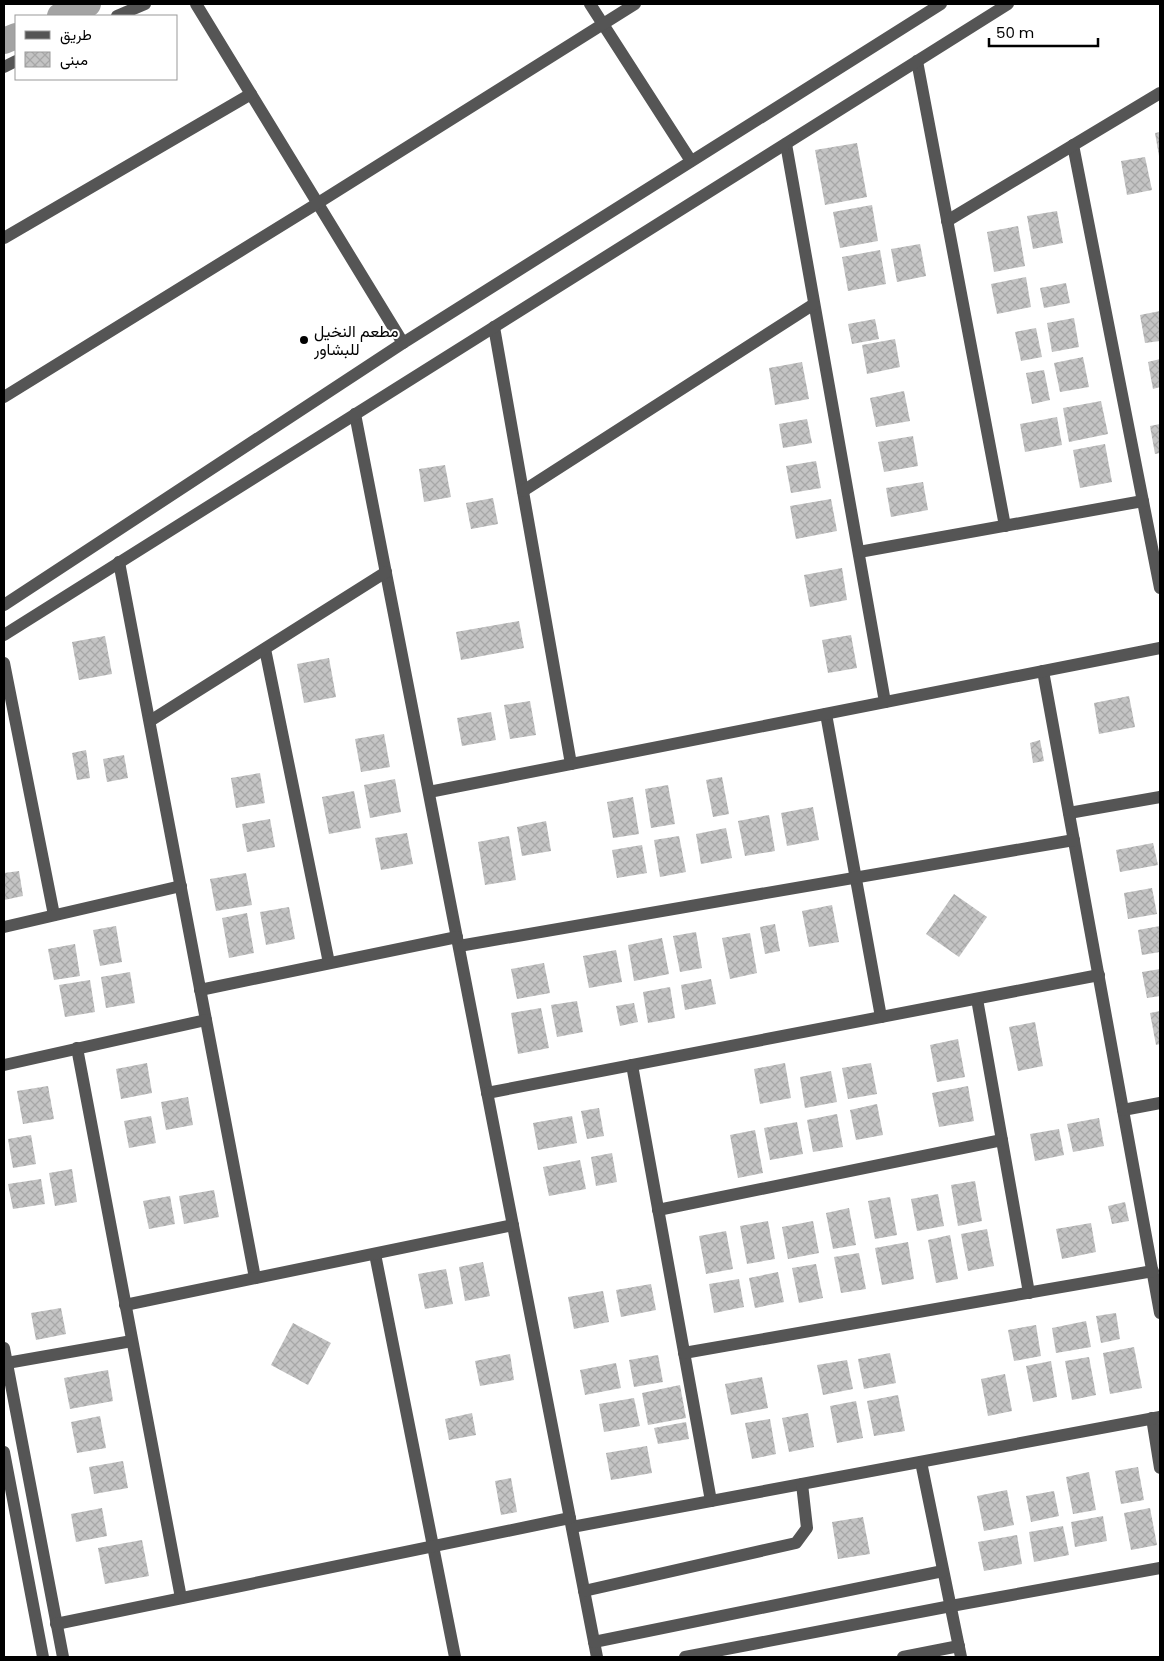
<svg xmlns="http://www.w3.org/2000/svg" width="1164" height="1661" viewBox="0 0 1164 1661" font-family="Poppins,Vazirmatn,sans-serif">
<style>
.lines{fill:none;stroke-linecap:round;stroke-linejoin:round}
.river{stroke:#a3a3a3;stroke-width:26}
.building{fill:url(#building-cross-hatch)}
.minor{stroke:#555;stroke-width:12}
.poi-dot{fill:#000;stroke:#fff;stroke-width:2}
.labels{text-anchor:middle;stroke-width:4;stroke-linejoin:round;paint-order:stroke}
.poi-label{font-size:16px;fill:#000;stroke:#fff;text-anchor:start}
</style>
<defs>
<pattern id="building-cross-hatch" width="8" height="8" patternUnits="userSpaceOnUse" patternTransform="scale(1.25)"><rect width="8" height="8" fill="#c4c4c4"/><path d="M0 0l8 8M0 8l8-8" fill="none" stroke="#a7a7a7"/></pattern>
</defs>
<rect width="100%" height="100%" fill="#fff"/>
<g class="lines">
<g class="river">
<path d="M60 16 88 4"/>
<path d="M4 41 16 36"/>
</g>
</g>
<g class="building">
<path d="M1160 132V156H1159L1155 133Z"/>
<path d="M857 143 867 197 825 205 815 150Z"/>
<path d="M1145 157 1152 190 1127 195 1121 161Z"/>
<path d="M872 205 878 241 840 248 833 212Z"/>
<path d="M1057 211 1063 243 1033 249 1027 216Z"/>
<path d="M1018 226 1025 266 994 272 987 232Z"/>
<path d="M920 244 926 276 897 282 891 249Z"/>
<path d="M880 250 886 284 848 291 842 257Z"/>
<path d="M1026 277 1031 307 997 314 991 284Z"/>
<path d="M1066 283 1070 303 1044 308 1040 288Z"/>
<path d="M1160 311V341L1145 343 1140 315Z"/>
<path d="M1074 318 1079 347 1052 352 1047 323Z"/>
<path d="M875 319 879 339 852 344 848 324Z"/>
<path d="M1036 328 1042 357 1021 361 1015 332Z"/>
<path d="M895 339 900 367 867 374 862 345Z"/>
<path d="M1083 357 1089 387 1060 392 1054 363Z"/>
<path d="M1160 359V387L1153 389 1148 362Z"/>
<path d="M802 362 809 399 775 405 769 368Z"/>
<path d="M1044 370 1050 400 1032 404 1026 373Z"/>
<path d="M904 391 910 421 876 427 870 398Z"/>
<path d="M1101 401 1108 434 1069 442 1063 408Z"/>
<path d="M1057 417 1062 445 1025 452 1020 424Z"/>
<path d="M807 419 812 443 783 448 779 424Z"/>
<path d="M1160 424V453L1155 454 1150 426Z"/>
<path d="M913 436 918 466 884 472 878 442Z"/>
<path d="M1105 444 1112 482 1080 488 1073 450Z"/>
<path d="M816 461 821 488 791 493 786 466Z"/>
<path d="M445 465 451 497 424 502 419 469Z"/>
<path d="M923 482 928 510 891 517 886 488Z"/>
<path d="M493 498 498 524 471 529 466 503Z"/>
<path d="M831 499 837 531 796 539 790 506Z"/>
<path d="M842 568 847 600 810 607 804 575Z"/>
<path d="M519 621 524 648 461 660 456 632Z"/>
<path d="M851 635 857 668 828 673 822 640Z"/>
<path d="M105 636 112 674 79 680 72 642Z"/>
<path d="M329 658 336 697 304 703 297 664Z"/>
<path d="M1129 696 1135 727 1099 734 1094 703Z"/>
<path d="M530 701 536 735 510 739 504 705Z"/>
<path d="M491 712 496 740 462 746 457 718Z"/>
<path d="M384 734 390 767 361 772 355 739Z"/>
<path d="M1040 740 1044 761 1033 763 1030 743Z"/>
<path d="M86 750 90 778 77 780 72 753Z"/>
<path d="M124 755 128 778 107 782 103 759Z"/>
<path d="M260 773 265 803 236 808 231 778Z"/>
<path d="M722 777 729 814 713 817 706 780Z"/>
<path d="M395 779 401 812 370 818 364 785Z"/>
<path d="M668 785 675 824 651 828 645 789Z"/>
<path d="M354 791 361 828 329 834 322 797Z"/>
<path d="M633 797 639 834 613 838 607 802Z"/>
<path d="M813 807 819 840 787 846 781 813Z"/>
<path d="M769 815 775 851 745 856 738 821Z"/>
<path d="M270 819 275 847 247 852 242 824Z"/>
<path d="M546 821 551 851 522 856 517 827Z"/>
<path d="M726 828 732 858 701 864 696 834Z"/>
<path d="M407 833 413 864 381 870 375 838Z"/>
<path d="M509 836 516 880 485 885 478 842Z"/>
<path d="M679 836 686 872 660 877 654 840Z"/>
<path d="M1153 843 1158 865 1120 872 1116 850Z"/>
<path d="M642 845 647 873 617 878 612 850Z"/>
<path d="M19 871 23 896 4 900V873Z"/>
<path d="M246 873 252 905 216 911 210 879Z"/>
<path d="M1152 888 1157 914 1128 919 1124 893Z"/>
<path d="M954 894 987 917 959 957 926 934Z"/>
<path d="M832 905 839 942 809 947 802 911Z"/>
<path d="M289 907 295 939 266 945 260 912Z"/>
<path d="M247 913 254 953 229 958 222 918Z"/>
<path d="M775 924 780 951 765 954 760 927Z"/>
<path d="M116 926 122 962 100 966 93 930Z"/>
<path d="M1160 926V952L1142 955 1138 930Z"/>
<path d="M696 932 702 968 680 972 673 936Z"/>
<path d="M750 933 757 973 730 979 722 938Z"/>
<path d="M662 938 669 974 634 981 628 945Z"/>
<path d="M75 944 80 976 54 980 48 949Z"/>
<path d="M616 950 622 982 589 988 583 956Z"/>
<path d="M544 963 550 993 517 999 511 969Z"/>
<path d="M1160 969V996L1147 998 1142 972Z"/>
<path d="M130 972 135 1003 106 1008 101 977Z"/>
<path d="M711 979 716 1004 685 1010 681 985Z"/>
<path d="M90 980 95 1012 65 1017 59 985Z"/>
<path d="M670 987 675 1018 648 1023 643 992Z"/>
<path d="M577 1001 583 1032 557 1037 551 1005Z"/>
<path d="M634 1003 638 1022 620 1026 616 1006Z"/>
<path d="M541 1008 549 1048 518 1054 511 1013Z"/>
<path d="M1160 1011V1044L1156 1045 1150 1013Z"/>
<path d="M1035 1022 1043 1066 1018 1071 1009 1027Z"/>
<path d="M958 1039 965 1077 937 1082 930 1045Z"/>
<path d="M147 1063 152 1093 121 1099 116 1069Z"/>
<path d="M785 1063 791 1098 760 1104 754 1069Z"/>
<path d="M871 1063 877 1094 848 1099 842 1068Z"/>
<path d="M831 1071 837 1102 805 1108 800 1077Z"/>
<path d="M48 1086 54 1119 23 1124 17 1091Z"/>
<path d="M968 1086 974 1121 939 1127 932 1093Z"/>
<path d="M188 1097 193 1125 166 1130 161 1102Z"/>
<path d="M877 1104 883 1135 856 1140 850 1110Z"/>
<path d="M599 1108 604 1136 587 1139 581 1111Z"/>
<path d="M837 1114 843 1147 813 1152 807 1120Z"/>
<path d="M151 1116 156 1143 129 1148 124 1121Z"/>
<path d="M572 1116 577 1143 538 1150 533 1123Z"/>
<path d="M1099 1118 1104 1146 1073 1152 1067 1124Z"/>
<path d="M797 1122 803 1154 770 1160 764 1128Z"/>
<path d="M1059 1129 1064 1155 1035 1161 1030 1134Z"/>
<path d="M755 1130 763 1173 738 1178 730 1135Z"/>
<path d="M31 1135 36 1164 13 1168 8 1139Z"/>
<path d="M612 1153 617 1182 596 1186 591 1157Z"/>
<path d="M580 1160 586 1189 549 1196 543 1167Z"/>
<path d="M72 1169 77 1202 55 1206 49 1173Z"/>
<path d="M41 1179 45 1204 13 1209 8 1184Z"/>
<path d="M975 1181 982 1221 958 1226 951 1185Z"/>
<path d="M214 1190 219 1217 184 1224 179 1196Z"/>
<path d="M938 1194 944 1226 917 1231 911 1199Z"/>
<path d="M170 1196 175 1224 149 1229 143 1201Z"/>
<path d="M890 1197 897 1235 875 1239 868 1201Z"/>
<path d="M1125 1202 1129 1221 1112 1224 1108 1206Z"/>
<path d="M849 1208 856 1245 833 1249 826 1213Z"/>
<path d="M768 1221 775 1259 747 1264 740 1226Z"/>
<path d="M813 1221 819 1253 788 1259 782 1227Z"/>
<path d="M1091 1223 1096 1252 1062 1259 1056 1229Z"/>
<path d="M987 1229 994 1266 968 1271 961 1234Z"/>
<path d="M726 1231 733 1269 706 1274 699 1236Z"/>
<path d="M950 1235 958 1279 936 1283 928 1240Z"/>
<path d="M908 1242 914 1279 882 1285 875 1248Z"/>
<path d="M859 1253 866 1289 841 1293 834 1257Z"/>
<path d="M483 1262 490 1296 465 1301 459 1267Z"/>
<path d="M816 1264 823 1298 799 1303 792 1268Z"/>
<path d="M446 1269 453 1304 425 1309 418 1274Z"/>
<path d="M778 1272 784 1302 755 1308 749 1278Z"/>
<path d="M739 1279 744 1307 714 1313 709 1284Z"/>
<path d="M651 1284 656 1310 621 1317 616 1290Z"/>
<path d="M603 1291 609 1322 574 1329 568 1297Z"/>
<path d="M61 1308 66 1334 36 1340 31 1313Z"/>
<path d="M1116 1313 1120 1339 1101 1343 1096 1316Z"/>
<path d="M1086 1321 1091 1347 1056 1353 1052 1328Z"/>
<path d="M293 1323 331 1343 308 1385 271 1365Z"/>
<path d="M1036 1325 1041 1356 1014 1361 1008 1330Z"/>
<path d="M1134 1347 1142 1388 1110 1394 1103 1353Z"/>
<path d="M890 1353 896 1383 864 1389 858 1359Z"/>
<path d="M510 1354 514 1380 480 1386 475 1361Z"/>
<path d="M658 1355 663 1382 634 1387 629 1360Z"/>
<path d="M1089 1357 1096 1395 1072 1400 1065 1361Z"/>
<path d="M847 1360 853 1389 823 1395 817 1365Z"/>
<path d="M1051 1361 1057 1397 1033 1402 1026 1366Z"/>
<path d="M616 1363 621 1388 585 1395 580 1370Z"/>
<path d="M108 1370 113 1401 70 1409 64 1378Z"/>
<path d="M1005 1374 1012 1411 988 1416 981 1379Z"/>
<path d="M762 1377 768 1408 731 1415 725 1384Z"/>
<path d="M680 1385 686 1418 648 1425 642 1393Z"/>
<path d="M898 1395 905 1431 874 1436 867 1401Z"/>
<path d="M634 1398 640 1426 604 1432 599 1404Z"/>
<path d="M856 1401 863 1438 837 1443 830 1406Z"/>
<path d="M472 1413 476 1435 449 1440 445 1419Z"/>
<path d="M808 1413 814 1447 789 1452 782 1418Z"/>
<path d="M100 1416 106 1448 77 1453 71 1422Z"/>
<path d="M770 1419 776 1454 752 1459 745 1423Z"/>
<path d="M686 1422 689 1439 658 1444 654 1428Z"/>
<path d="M647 1446 652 1473 611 1480 606 1453Z"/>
<path d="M123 1461 128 1488 94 1494 89 1467Z"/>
<path d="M1138 1467 1144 1500 1121 1504 1115 1471Z"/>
<path d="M1089 1472 1096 1510 1073 1514 1066 1477Z"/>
<path d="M511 1478 517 1512 501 1515 495 1481Z"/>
<path d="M1007 1490 1014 1525 984 1531 977 1496Z"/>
<path d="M1054 1491 1059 1516 1031 1522 1026 1496Z"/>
<path d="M102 1508 107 1536 76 1542 71 1514Z"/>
<path d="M1150 1508 1157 1545 1131 1550 1124 1513Z"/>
<path d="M1103 1516 1107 1541 1075 1547 1071 1522Z"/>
<path d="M863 1517 870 1554 838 1559 832 1522Z"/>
<path d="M1063 1526 1069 1555 1034 1562 1029 1532Z"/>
<path d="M1017 1535 1022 1564 984 1571 978 1542Z"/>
<path d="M142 1540 149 1576 105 1584 98 1548Z"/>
</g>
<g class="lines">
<g class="minor">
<path d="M196 4 403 343"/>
<path d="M590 4 691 161"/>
<path d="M117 16 145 4"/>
<path d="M917 61 1005 526"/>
<path d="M4 67 16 61"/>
<path d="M786 144 885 702"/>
<path d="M1073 145 1160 588"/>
<path d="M947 221 1160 93"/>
<path d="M4 238 251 94"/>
<path d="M494 327 571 764"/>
<path d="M4 397 318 203 635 4"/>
<path d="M355 414 597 1657"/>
<path d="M523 491 814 304"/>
<path d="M859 552 1143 501"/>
<path d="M119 562 255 1278"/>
<path d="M4 605 403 343 941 4"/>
<path d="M4 635 1008 4"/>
<path d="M265 649 329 963"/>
<path d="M4 663 54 915"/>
<path d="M1043 671 1160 1313"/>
<path d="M826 714 881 1017"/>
<path d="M150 721 386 572"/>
<path d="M429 792 1160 648"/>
<path d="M1069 813 1160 797"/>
<path d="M4 927 181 886"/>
<path d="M459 946 1074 840"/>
<path d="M200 990 457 937"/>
<path d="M977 999 1029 1293"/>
<path d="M77 1048 181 1598"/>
<path d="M4 1065 206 1020"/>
<path d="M632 1065 711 1501"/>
<path d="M487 1093 1099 975"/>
<path d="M1123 1110 1160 1103"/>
<path d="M658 1210 1002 1140"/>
<path d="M375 1254 455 1657"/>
<path d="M125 1305 513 1225"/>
<path d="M4 1348 63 1657"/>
<path d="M684 1353 1153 1271"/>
<path d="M7 1363 132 1341"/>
<path d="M1152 1418 1160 1468"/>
<path d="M4 1452 43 1657"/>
<path d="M921 1462 961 1657"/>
<path d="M572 1527 1160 1417"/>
<path d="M584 1591 796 1543 807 1528 802 1484"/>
<path d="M56 1624 570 1518"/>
<path d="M594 1642 943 1571"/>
<path d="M685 1657 951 1606 1160 1568"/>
<path d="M903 1657 959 1646"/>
</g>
</g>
<circle class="poi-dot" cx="304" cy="340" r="5"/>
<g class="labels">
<g class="poi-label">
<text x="314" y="337">مطعم النخيل<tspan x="314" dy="18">للبشاور</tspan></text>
</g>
</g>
<rect width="1164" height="1661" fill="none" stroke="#000000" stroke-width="10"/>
<rect x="15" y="15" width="162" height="65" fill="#ffffff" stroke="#999999"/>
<rect x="25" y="31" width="25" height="8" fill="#555555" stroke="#999999"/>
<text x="60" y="40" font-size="15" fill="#000000">طريق</text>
<rect x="25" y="52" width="25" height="15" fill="url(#building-cross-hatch)" stroke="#999999"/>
<text x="60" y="65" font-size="15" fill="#000000">مبنى</text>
<path d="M989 38v8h109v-8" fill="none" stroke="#000000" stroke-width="2.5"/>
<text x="996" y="38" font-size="15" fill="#000000" stroke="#ffffff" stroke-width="4" paint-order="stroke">50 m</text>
</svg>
